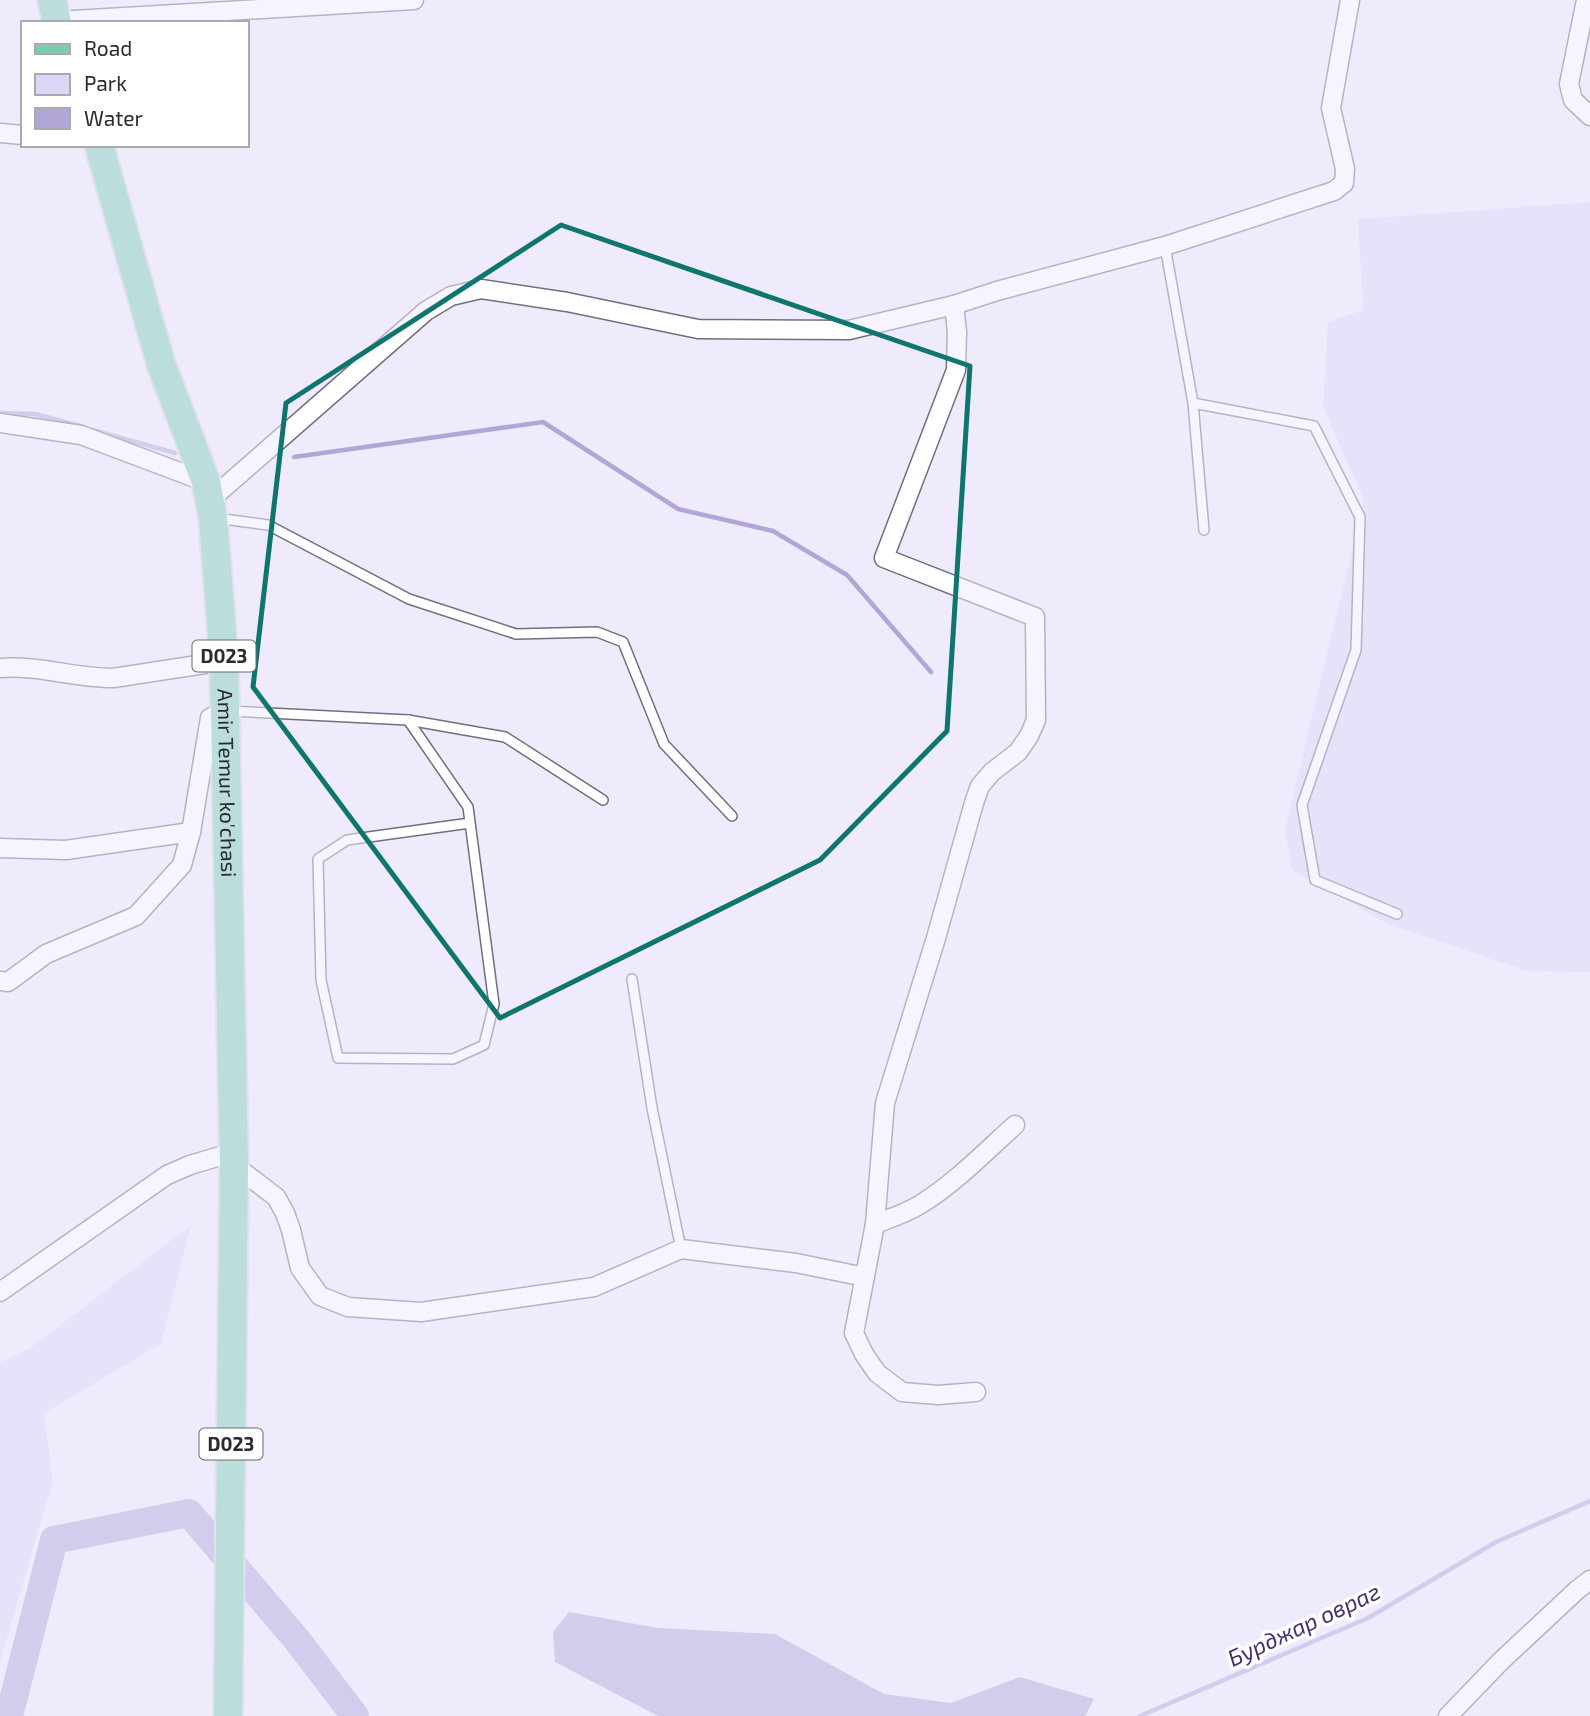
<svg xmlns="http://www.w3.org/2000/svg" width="1590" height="1716" viewBox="0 0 1590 1716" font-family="'Exo 2',sans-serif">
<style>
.green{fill:#ddd6f7}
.water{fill:#b2a6d7}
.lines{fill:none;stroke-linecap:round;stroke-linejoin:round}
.stream{stroke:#b2a6d7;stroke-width:4.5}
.river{stroke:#b2a6d7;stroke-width:28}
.service-casing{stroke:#726e81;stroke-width:12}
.minor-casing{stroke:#726e81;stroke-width:21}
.primary-casing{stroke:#d5d4d6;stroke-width:32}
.service{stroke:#fff;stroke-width:9}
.minor{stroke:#fff;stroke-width:18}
.primary{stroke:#7ccdb2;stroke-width:28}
.marked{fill:none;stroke:#0f766e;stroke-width:5;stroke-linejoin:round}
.labels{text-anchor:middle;stroke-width:7;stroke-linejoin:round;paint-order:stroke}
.shield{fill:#fff;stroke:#6b6970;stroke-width:2}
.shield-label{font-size:19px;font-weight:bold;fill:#2b2932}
.street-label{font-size:21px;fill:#2b2932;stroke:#fff}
.water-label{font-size:23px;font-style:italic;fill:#44316d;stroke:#fff}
</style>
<rect width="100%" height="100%" fill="#efebfd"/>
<g class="green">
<path d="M1590 202V972L1527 971 1388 924 1292 870 1285 829 1364 500 1323 407 1328 322 1363 310 1358 219Z"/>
<path d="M191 1225 161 1344 44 1413 53 1481 0 1662V1362L29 1349Z"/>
</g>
<path class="water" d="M569 1612 658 1628 775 1634 884 1694 951 1703 1020 1677 1094 1699 1085 1716H658L555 1662 553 1632Z"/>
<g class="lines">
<g class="stream">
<path d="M0 413 35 414 80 426"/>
<path d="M89 429 175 453"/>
<path d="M294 457 543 422 678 509 773 531 847 575 931 672"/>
<path d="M1140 1716 1368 1618 1496 1542 1590 1501"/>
</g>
<path class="river" d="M9 1716 54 1540 189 1513 297 1640 355 1716"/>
<g class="service-casing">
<g id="service">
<path d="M1165 246 1193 403 1204 530"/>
<path d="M1193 403 1314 426 1360 517 1356 650 1302 805 1315 880 1397 914"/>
<path d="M216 518 268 525 409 599 516 634 597 632 623 642 664 744 732 816"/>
<path d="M229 711 408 720 505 737 603 800"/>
<path d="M408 720 468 807 494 1004 484 1045 453 1059 338 1058 321 980 318 859 347 840 470 823"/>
<path d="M632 979 652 1108 681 1249"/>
</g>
</g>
<g class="minor-casing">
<g id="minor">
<path d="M1586 0 1569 84 1573 100 1590 116"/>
<path d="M56 21 414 0"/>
<path d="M0 133 23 135"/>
<path d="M954 305 957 332 956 370 884 558 1035 617 1036 720 1029 736 1018 752 992 772 980 786 974 803 936 938 885 1103 875 1224 854 1333 864 1354 877 1373 902 1392 938 1395 976 1392"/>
<path d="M0 423 81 435 206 482"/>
<path d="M210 500 426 311 451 296 481 289 567 302 698 329 849 330 954 305 997 291 1165 246 1334 191 1344 183 1345 169 1331 108 1350 0"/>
<path d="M0 668C38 665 75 678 113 678L224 661"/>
<path d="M0 848 66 850 191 832"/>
<path d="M0 981 8 982 46 954 136 916 182 865 191 832 210 718 224 711"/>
<path d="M234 1165 276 1197 285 1213 291 1230 300 1268 320 1296 348 1307 421 1312 594 1287 681 1249 796 1263 865 1277"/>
<path d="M875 1224C891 1218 907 1213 921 1204 955 1183 985 1152 1015 1125"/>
<path d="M0 1292 167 1175 190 1165 234 1152"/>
<path d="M1448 1716 1501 1661 1577 1590 1590 1580"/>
</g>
</g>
<g class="primary-casing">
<g id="primary">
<path d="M52 0 57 23"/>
<path id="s1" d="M99 145 161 364 206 482 213 518 224 661 234 1165 228 1716"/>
</g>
</g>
<use href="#service" class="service"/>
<use href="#minor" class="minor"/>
<use href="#primary" class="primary"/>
</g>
<path d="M0 0H1590V1716H0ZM561 225 970 366 947 731 820 860 500 1018 253 687 286 403Z" fill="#efebfd" fill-opacity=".55" fill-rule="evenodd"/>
<path class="marked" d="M561 225 970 366 947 731 820 860 500 1018 253 687 286 403Z"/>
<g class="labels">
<g class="shield">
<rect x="192.5" y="640.5" width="63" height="31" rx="5"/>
<rect x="199.5" y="1428.5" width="63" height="31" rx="5"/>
</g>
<g class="shield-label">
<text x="224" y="663">D023</text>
<text x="231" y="1451">D023</text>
</g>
<g class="street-label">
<text dy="7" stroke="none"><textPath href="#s1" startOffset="656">Amir Temur ko'chasi</textPath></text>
</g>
<g class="water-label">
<text transform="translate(1304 1625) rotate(-25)" y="8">Бурджар овраг</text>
</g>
</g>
<rect x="21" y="21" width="228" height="126" fill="#ffffff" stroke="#aaa9ad" stroke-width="2"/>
<rect x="35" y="44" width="35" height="10" fill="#7ccdb2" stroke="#aaa9ad" stroke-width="2"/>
<text x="84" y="56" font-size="21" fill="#2b2932">Road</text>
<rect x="35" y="74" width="35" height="21" fill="#ddd6f7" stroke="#aaa9ad" stroke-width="2"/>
<text x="84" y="91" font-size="21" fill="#2b2932">Park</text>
<rect x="35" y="108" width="35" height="21" fill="#b2a6d7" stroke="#aaa9ad" stroke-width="2"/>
<text x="84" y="126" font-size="21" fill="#2b2932">Water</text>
</svg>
